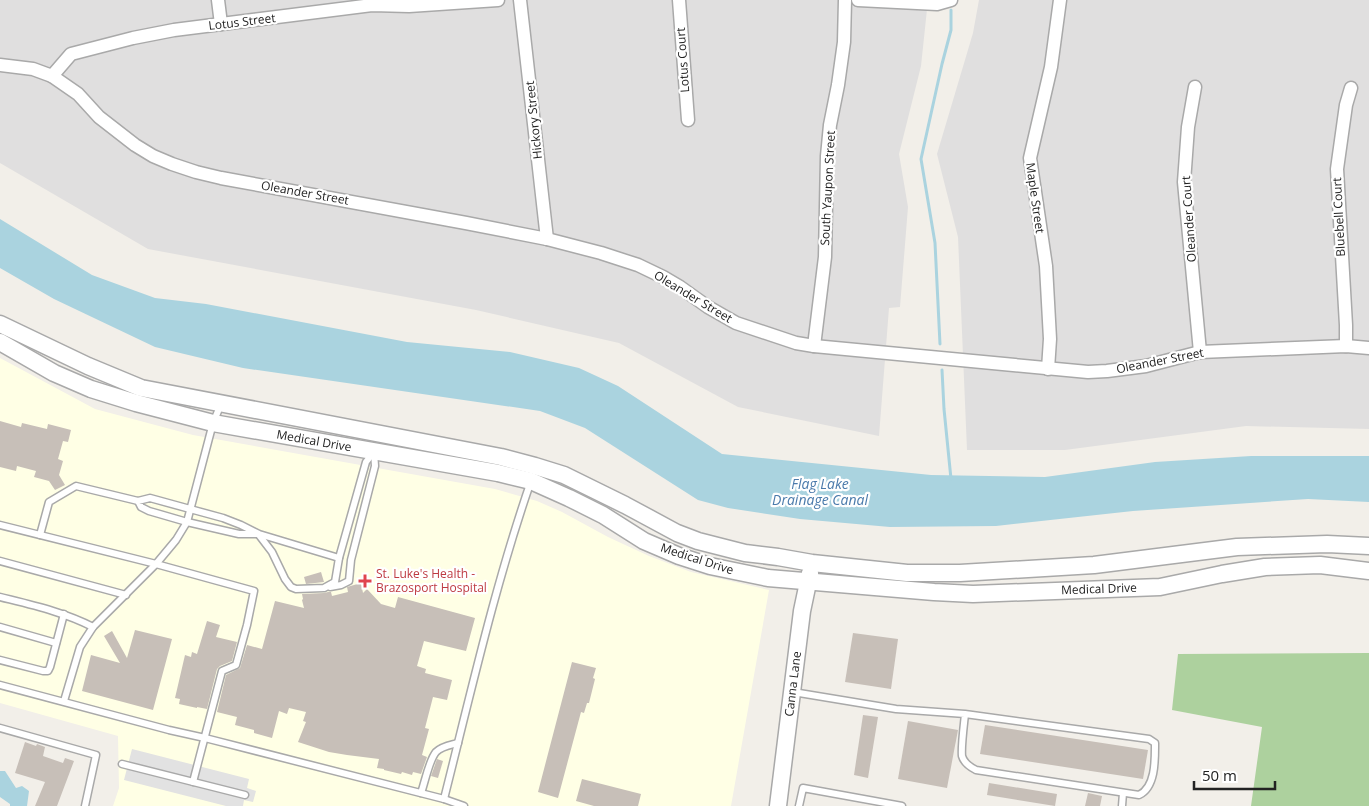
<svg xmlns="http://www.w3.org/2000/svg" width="1369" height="806" viewBox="0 0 1369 806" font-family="'Open Sans',sans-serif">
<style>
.residential{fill:#e0dfdf}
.education{fill:#ffffe5}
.forest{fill:#add19e}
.parking{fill:#e2e2e2}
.water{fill:#aad3df}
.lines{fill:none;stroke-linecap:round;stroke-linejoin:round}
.stream{stroke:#aad3df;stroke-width:3}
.building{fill:#c7bfb8}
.service-casing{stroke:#a9a9a9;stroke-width:9}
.minor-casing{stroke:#a9a9a9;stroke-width:15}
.tertiary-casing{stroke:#a9a9a9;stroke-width:19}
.service{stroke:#fff;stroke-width:6}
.minor{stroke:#fff;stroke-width:12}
.tertiary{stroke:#fff;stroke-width:16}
.health-dot{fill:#e0444e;stroke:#fff;stroke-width:2}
.labels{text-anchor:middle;stroke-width:4.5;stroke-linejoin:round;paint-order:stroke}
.street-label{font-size:12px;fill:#222;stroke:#fff}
.health-label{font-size:12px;fill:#be3a42;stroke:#fff;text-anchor:start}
.water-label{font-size:14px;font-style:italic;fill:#4a7aab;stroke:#fff}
</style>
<rect width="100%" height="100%" fill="#f2efe9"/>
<g class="residential">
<path d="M0 0H928L921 66 899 154 908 207 900 307 889 308 879 436 738 407 619 343 476 310 148 249 0 163Z"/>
<path d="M979 0H1369V429L1246 426 1065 450H967L958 237 937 154 973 33Z"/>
</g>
<path class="education" d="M0 358 95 409 193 435 495 489 537 501 562 512 608 537 649 556 691 572 769 590 731 806H113L119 788 118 736 0 703Z"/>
<path class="forest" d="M1369 653V806H1251L1262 727 1172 710 1178 654Z"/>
<path class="parking" d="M132 749 249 779 247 788 256 791 253 802 244 800 243 806H226L124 780Z"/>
<g class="water">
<path d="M0 219 92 275 155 298 206 304 407 342 510 352 579 368 618 386 722 454 931 475 1045 477 1155 462 1251 456H1369V502L1308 499 1133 511 996 526 890 527 800 519 728 508 698 500 585 428 540 411 243 368 155 347 54 299 0 268Z"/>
<path d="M0 771H5L16 788 22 786 29 791 27 806H10V804L0 797Z"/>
</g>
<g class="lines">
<g class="stream">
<path d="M940 344 935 243 921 159 942 64 951 30V10"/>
<path d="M942 370 944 409 951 479"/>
</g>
</g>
<g class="building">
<path d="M0 421 21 427 22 423 47 429 48 424 71 430 68 442 63 441 58 459 63 461 59 475 65 485 55 490 49 481 34 477 36 471 17 466 16 471 0 467Z"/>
<path d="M321 572 324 582 306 584 304 577Z"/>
<path d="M361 583 363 593 367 589 381 604 395 608 398 597 475 618 466 651 424 641 417 666 426 669 425 673 452 680 447 700 433 697 425 728 429 729 422 755 427 757 421 774 413 772 412 775 402 772 401 774 384 770V769L377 768 379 759 347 755 329 752 298 742 306 722 303 721 306 712 289 708 287 714 279 711 272 738 254 733V730L235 725 237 717 217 712 226 675 240 668 247 645 262 649 275 601 304 608 302 600 303 599 302 594 324 593 328 592H331L332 596 348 592 347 587Z"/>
<path d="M207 621 220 625 216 637 237 642 232 661 220 666 217 669 207 709 197 707V708L179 704 180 699 175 698 185 655 191 657 192 652 197 654Z"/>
<path d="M135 630 172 639 153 710 82 691 91 655 120 663 104 636 112 631 127 658Z"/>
<path d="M853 633 898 639 891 689 845 682Z"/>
<path d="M572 662 596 668 593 678 595 679 589 703H587L584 713 581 712 558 798 538 792Z"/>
<path d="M863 715 878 717 868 778 854 775Z"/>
<path d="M908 721 958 730 947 788 898 779Z"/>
<path d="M985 725 1148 750 1143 779 980 754Z"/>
<path d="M25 742 36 746 37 744 45 747 43 756 63 763 65 758 74 761 57 806H35L45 782 15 773Z"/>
<path d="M437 759 443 761 438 778 431 776Z"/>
<path d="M582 779 641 794 638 806H594L576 801Z"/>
<path d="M989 783 1057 794 1055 806 987 795Z"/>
<path d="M1088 793 1102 796 1100 806H1085Z"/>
</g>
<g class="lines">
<g class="service-casing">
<g id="service">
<path d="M0 525 156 564 254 591 247 625 236 665 222 671 193 782"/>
<path d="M259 534H239L187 522 149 511 141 507 138 501 150 498 190 509 223 518 241 525 259 534 339 558"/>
<path d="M40 535 49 502 76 486 138 501"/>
<path d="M259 535 272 552 285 579 291 587 296 589 324 588 335 582 339 558 366 462 373 453"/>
<path d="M0 561 126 595"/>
<path d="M330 587 341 585 349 581 351 560 375 466 374 452"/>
<path d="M0 597C32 605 64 612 93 627"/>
<path d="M0 627 56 643"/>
<path d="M0 660 43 671H48L50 667 64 614"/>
<path d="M0 685 169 730 205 738 444 799 464 806"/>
<path d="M793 692 896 709 965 714 1149 739 1155 743C1155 759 1156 787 1139 795L976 770C970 767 964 763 962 756 961 747 964 724 965 714"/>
<path d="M64 701 80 647 93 627 156 564 176 540 187 522 213 423 221 404"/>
<path d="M0 728 96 755 85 806"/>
<path d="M122 764 245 795"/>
<path d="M421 793C425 782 429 760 436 752 442 746 451 745 458 743"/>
<path d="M444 799C471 692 495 585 531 481"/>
<path d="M799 806 803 788 902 806"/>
<path d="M1122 806 1123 793"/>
</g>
</g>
<g class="minor-casing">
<g id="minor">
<path d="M218 0 221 24"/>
<path d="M520 0 547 239"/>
<path d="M679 0 688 120"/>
<path d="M858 0 937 4 951 0"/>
<path d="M0 65 33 69 52 76 71 54 133 38 174 30 372 5 409 6 498 0"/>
<path d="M52 76 78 94 99 117 135 145 153 156 172 164 196 172 221 178 466 223 547 239 601 253 638 265 663 277 680 287 708 307 736 323 796 343 814 346 1088 372 1107 371 1146 366 1200 352 1346 346 1369 348"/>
<path d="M1195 87 1188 127 1184 182 1200 352"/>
<path d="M814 346 825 257 827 156 830 125 838 85 844 42 845 0"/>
<path d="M1346 346V325L1337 169 1346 105 1351 88"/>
<path d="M1048 369 1050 339 1046 266 1030 158 1051 67 1060 0"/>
</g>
</g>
<g class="tertiary-casing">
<g id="tertiary">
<path d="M0 324 88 366 141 388 501 457 535 466 564 475 625 505 677 533 698 541 745 553 778 557 812 563 907 573H960L1094 565 1237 547 1327 544 1369 546"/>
<path d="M0 342 54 373 91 389 136 403 213 423 498 473 531 481 569 498 603 515 644 541 679 556 710 566 768 578 934 592 973 594 1160 587 1222 574 1265 567 1320 565 1369 571"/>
<path d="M778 806 802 611 810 573"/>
</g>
</g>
<use href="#service" class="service"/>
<use href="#minor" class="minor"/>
<use href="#tertiary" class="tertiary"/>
</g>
<path class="health-dot" d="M362.5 573.5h5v5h5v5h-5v5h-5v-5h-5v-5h5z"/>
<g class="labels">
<g class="street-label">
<text transform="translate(242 22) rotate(-7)" y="4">Lotus Street</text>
<text transform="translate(683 60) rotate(-94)" y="4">Lotus Court</text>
<text transform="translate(534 120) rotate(-96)" y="4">Hickory Street</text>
<text transform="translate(828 188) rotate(-87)" y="4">South Yaupon Street</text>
<text transform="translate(305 193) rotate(10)" y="4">Oleander Street</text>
<text transform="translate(1035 198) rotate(82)" y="4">Maple Street</text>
<text transform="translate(1339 217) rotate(-93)" y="4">Bluebell Court</text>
<text transform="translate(1189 219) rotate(-94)" y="4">Oleander Court</text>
<text transform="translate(693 297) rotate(31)" y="4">Oleander Street</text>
<text transform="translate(1160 361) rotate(-11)" y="4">Oleander Street</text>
<text transform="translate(314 441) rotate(10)" y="4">Medical Drive</text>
<text transform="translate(697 559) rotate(18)" y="4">Medical Drive</text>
<text transform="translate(1099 589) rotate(-2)" y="4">Medical Drive</text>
<text transform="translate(793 684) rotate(-83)" y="4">Canna Lane</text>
</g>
<g class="health-label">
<text x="376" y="578">St. Luke's Health -<tspan x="376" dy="14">Brazosport Hospital</tspan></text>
</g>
<g class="water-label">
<text x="820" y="489">Flag Lake<tspan x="820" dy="16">Drainage Canal</tspan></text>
</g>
</g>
<path d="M1194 781v8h81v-8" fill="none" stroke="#222222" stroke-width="2.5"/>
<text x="1202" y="781" font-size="15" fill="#222222" stroke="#ffffff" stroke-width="4" paint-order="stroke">50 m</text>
</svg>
